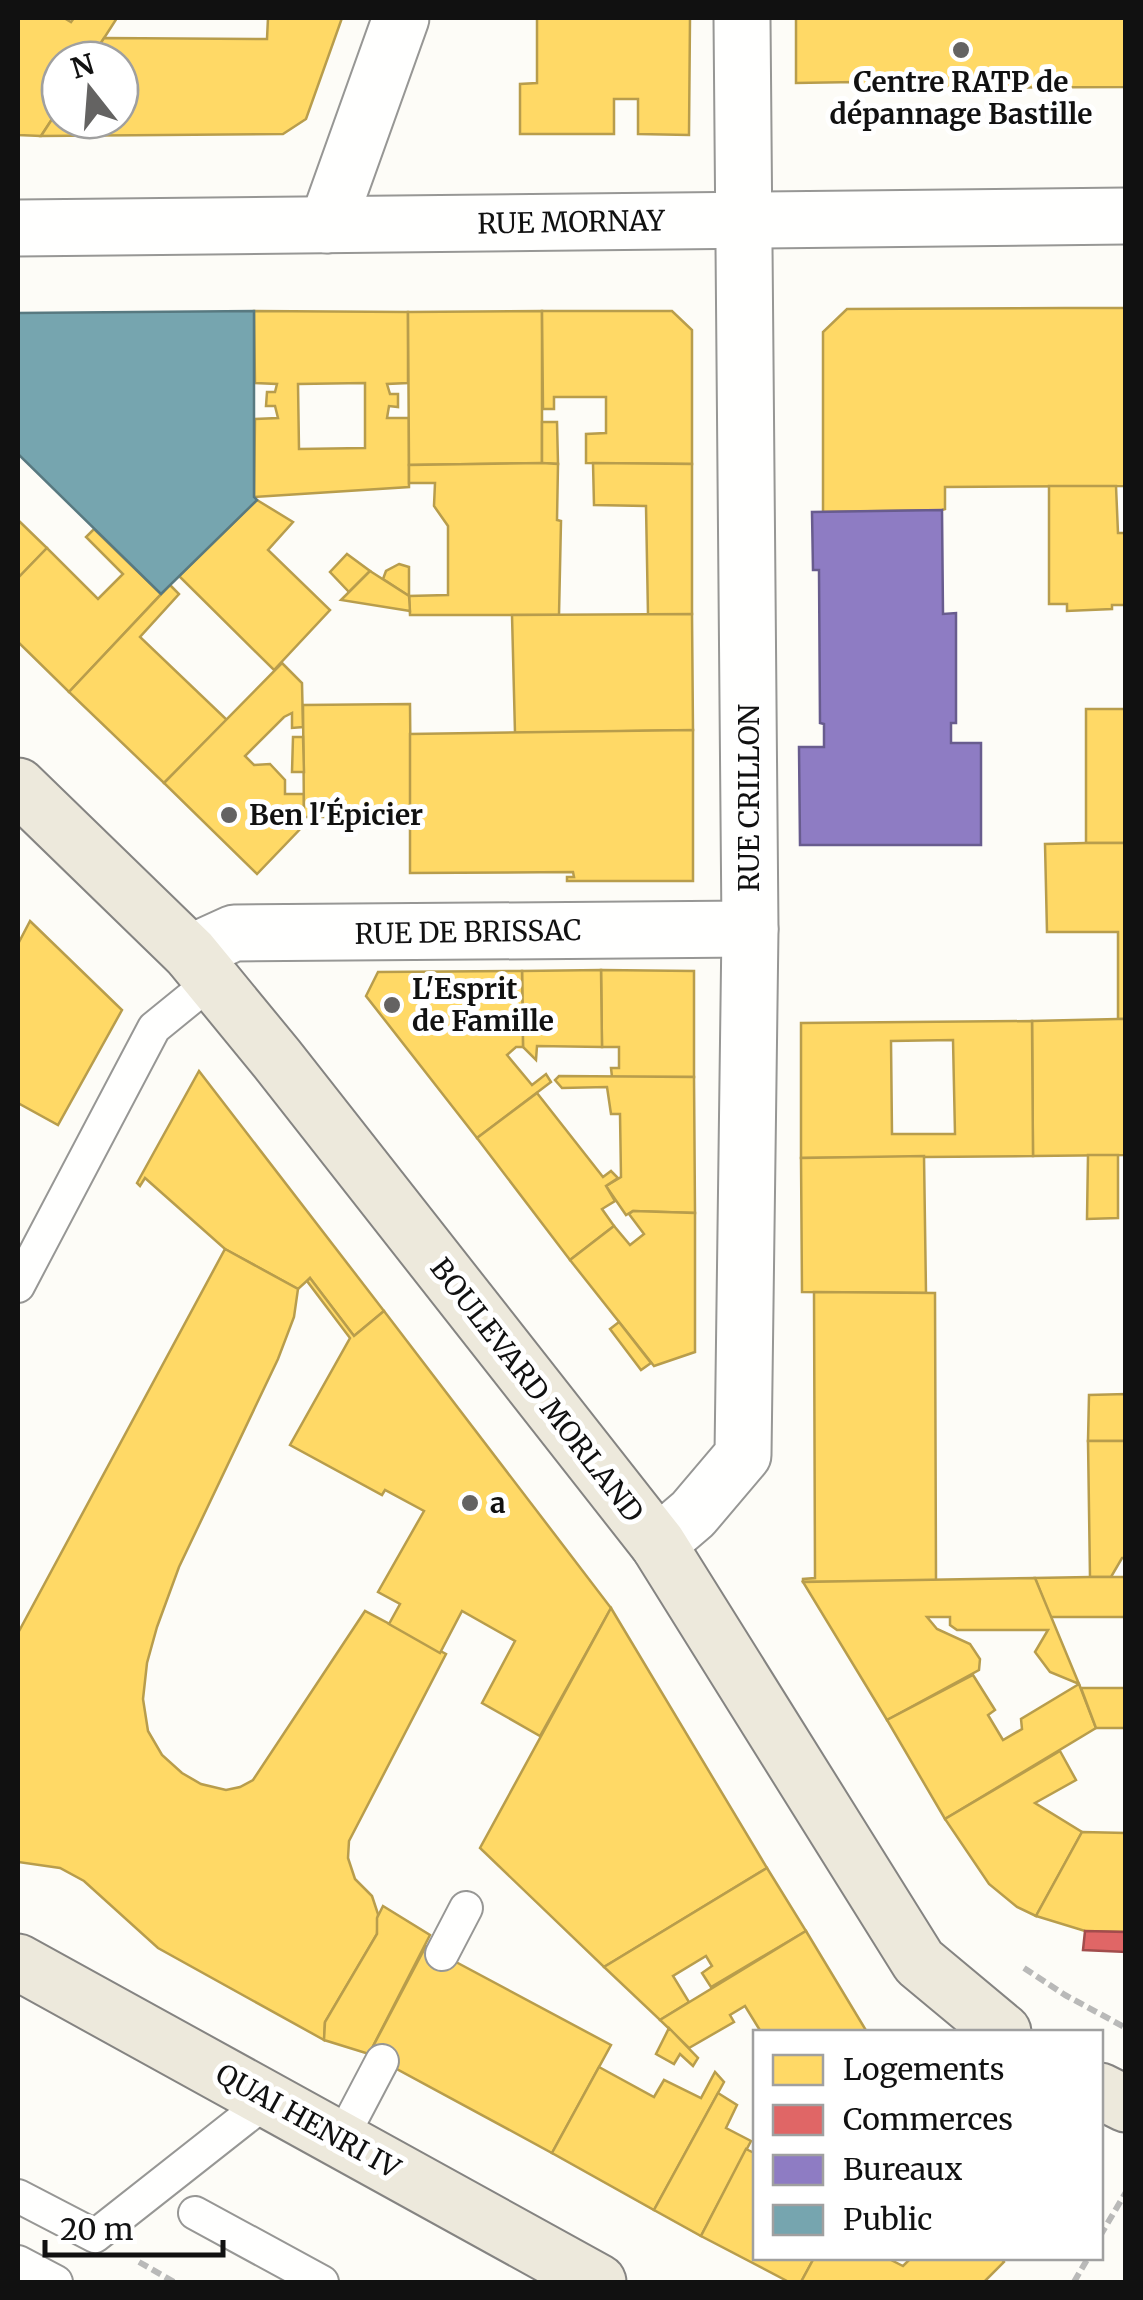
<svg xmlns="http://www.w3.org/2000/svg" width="1143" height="2300" viewBox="0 0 1143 2300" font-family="Merriweather,serif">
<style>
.homes{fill:#ffd966;stroke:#b89d4c;stroke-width:2.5;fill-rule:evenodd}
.shops{fill:#e06666;stroke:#a24c4c;stroke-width:2.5}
.offices{fill:#8e7cc3;stroke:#685c8e;stroke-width:2.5}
.public{fill:#76a5af;stroke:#587980;stroke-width:2.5}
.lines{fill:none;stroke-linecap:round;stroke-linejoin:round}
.service-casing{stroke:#979795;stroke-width:36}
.minor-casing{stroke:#979795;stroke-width:59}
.primary-casing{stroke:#858482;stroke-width:59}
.path{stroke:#b9b9b8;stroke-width:6;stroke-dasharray:10 5;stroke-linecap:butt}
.service{stroke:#fffffe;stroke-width:32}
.minor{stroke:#fffffe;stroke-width:55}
.primary{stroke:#ede9dc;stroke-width:55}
.poi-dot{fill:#646362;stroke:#fff;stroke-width:4}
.labels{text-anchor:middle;stroke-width:10;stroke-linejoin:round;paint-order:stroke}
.poi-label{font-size:28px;font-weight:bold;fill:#111;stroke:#fff;text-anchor:start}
.street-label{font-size:28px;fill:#111;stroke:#fff}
</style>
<rect width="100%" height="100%" fill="#fdfcf7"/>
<g class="homes">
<path d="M18 18H64L71 22 74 18H117L90 60H60V107L41 136 18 135Z"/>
<path d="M268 18H342L306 119 283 134 41 136 60 107V120H120V60H90L104 38 267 39Z"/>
<path d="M537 18H690L689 135 638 134V99H614V134H520V84L537 83Z"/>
<path d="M796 18H1126V87L857 88 856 82 796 83Z"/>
<path d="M1065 308H1126V486L945 487V509L942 510 823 512V332L847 309Z"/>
<path d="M254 311 408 312V383L387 384 390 394H398V407L389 406 387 418H409V487L254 497 255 419 278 418 275 406H266L267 392H275L277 384 255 383ZM365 383V448L299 449 298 384Z"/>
<path d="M542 311V463L409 465 408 312Z"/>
<path d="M542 311H672L692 330V464L586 463V434L606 433V397H554V409H543Z"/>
<path d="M542 422H557L558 464 542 463Z"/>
<path d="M542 463 558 464 557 520 561 521 559 615H410L409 596 448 595V526L434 506 435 483H409V465Z"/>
<path d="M593 463 692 464V614L648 615 646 506 594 505Z"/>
<path d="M1049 486H1116L1118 533H1126V605H1112V609L1067 611V604H1049Z"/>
<path d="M257 500 293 522 268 550 330 610 274 670 179 576Z"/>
<path d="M18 520 47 548 18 578Z"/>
<path d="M94 529 161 594 69 692 18 642V578L47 548 98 599 123 574 86 537Z"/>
<path d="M347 554 370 571 349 592 330 572Z"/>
<path d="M399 564 409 567V596L383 579 386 571Z"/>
<path d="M370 571 409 596 410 611 341 600Z"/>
<path d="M170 585 179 594 140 637 227 720 164 783 69 692Z"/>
<path d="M692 614 693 730 515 733 512 615Z"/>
<path d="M282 663 302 683 303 727 292 728V713L284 717 245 756 254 765 270 764 285 780V794H304V825L257 874 164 783Z"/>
<path d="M410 704 411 817H304L303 705Z"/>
<rect x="1086" y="709" width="40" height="134"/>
<path d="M693 730V881H567V877H574L573 872 410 873V734Z"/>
<path d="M293 737H303L304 772H292Z"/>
<path d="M1086 843H1126V1019H1118V932H1047L1045 844Z"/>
<path d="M30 921 122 1010 58 1125 18 1103V944Z"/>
<path d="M601 970 694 971V1077H612L611 1068H619V1047H602Z"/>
<path d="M601 970 602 1047 537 1046 536 1060 523 1047 522 971Z"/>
<path d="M522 971 523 1047H516L507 1055 532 1085 546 1074 551 1082 477 1138 366 996 378 972Z"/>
<path d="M1118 1019H1126V1155L1033 1156 1032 1021Z"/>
<path d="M1032 1021 1033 1156 801 1158V1023ZM953 1040 955 1134H892L891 1041Z"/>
<path d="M199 1071 384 1311 354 1336 310 1278 298 1289 225 1249 145 1178 140 1186 137 1183Z"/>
<path d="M559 1076 694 1077 695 1213 633 1211 626 1215 606 1186 621 1177 620 1114H611L607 1087 562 1088 555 1080Z"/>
<path d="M537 1093 603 1177 611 1171 618 1178 606 1186 615 1201 602 1209 614 1226 570 1260 477 1138Z"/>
<path d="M1088 1155H1118V1218L1087 1219Z"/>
<path d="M924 1156 926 1293 802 1292 801 1158Z"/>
<path d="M633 1211 695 1213V1352L654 1366 570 1260 614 1226 630 1245 644 1234 629 1214Z"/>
<path d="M225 1249 298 1289 294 1317 278 1359 179 1567 157 1627 147 1663 143 1699 148 1731 162 1755 182 1773 201 1784 226 1790 240 1787 253 1780 365 1611 446 1654 349 1841 348 1858 355 1879 372 1896 378 1914 377 1934 325 2022 324 2040 158 1948 84 1881 60 1868 18 1862V1633Z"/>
<path d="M310 1278 354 1336 384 1311 611 1608 540 1736 482 1703 515 1641 462 1611 440 1653 389 1624 400 1604 378 1592 424 1511 385 1490 382 1495 290 1445 350 1338 307 1281Z"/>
<path d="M814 1292 935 1293 936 1581 803 1582V1579L815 1578Z"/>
<path d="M619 1322 651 1363 641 1370 610 1329Z"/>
<path d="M1126 1394V1441H1088L1089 1395Z"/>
<path d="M1088 1441H1126V1558H1122L1111 1577H1090Z"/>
<path d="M1090 1577H1126V1617H1050L1035 1578Z"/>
<path d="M1035 1578 1079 1684 1050 1672 1035 1652 1048 1630H957L950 1625V1617H927L937 1629 970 1644 980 1659 979 1670 887 1720 803 1582Z"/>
<path d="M611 1608 767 1868 604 1967 480 1848Z"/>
<path d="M973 1675 995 1710 988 1715 1003 1740 1022 1729 1021 1719 1079 1684 1096 1728 945 1819 887 1720Z"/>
<path d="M1081 1688H1126V1728H1096Z"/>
<path d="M1060 1751 1076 1780 1035 1803 1082 1832 1036 1916 1017 1907 989 1884 945 1819Z"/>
<path d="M1082 1832 1126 1833V1932L1085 1931 1036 1916Z"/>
<path d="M767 1868 806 1931 711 1987 702 1973 712 1966 706 1956 673 1976 689 2002 660 2020 604 1967Z"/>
<path d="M383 1906 430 1935 369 2054 324 2040 325 2022 377 1934V1918Z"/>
<path d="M806 1931 867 2032H761L745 2006 730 2015 734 2022 689 2048 660 2020Z"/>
<path d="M426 1946 611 2045 552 2153 369 2054Z"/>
<path d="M669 2028 698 2058 693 2066 680 2054 674 2064 656 2054Z"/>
<path d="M599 2067 654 2097 664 2080 701 2098 715 2072 724 2082 654 2210 552 2153Z"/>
<path d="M718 2093 737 2105 726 2128 751 2141 701 2236 654 2210Z"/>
<path d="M746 2149 756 2154V2258H814L801 2282H789L701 2236Z"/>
<path d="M814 2258H887L903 2266 911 2258H1001L1004 2262 984 2282H801Z"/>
</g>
<path class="shops" d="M1085 1931 1126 1932V1952L1083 1950Z"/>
<path class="offices" d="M942 510 943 614 956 613V723H951V743H981V845H800L799 747H824V724L820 723 819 570H813L812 512Z"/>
<path class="public" d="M254 311V497L257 500 161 594 18 454V313Z"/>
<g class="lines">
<g class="service-casing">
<g id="service">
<path d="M18 1286 154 1028 213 980"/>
<path d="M442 1954 466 1908"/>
<path d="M341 2139 382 2061"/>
<path d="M18 2196 95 2236 269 2099"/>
<path d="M195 2213 322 2282"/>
<path d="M18 2262 56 2282"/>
</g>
</g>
<g class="minor-casing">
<g id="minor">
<path d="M327 225 401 18"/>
<path d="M18 228 1126 216"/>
<path d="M190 953 234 933 750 929"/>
<path d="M658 1544 693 1514 743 1455 750 929 742 18"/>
</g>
</g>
<g class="primary-casing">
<g id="primary">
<path d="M18 786 190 953 277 1059 658 1544 919 1962 1003 2032"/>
<path d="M18 1962 598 2282"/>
<path d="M1100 2091 1126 2104"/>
</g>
</g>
<g class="path">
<path d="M1024 1968 1065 1995 1126 2028"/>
<path d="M1100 2236 1126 2192"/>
<path d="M139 2262 174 2282"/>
<path d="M1074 2282 1088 2258"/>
</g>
<use href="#service" class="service"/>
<use href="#minor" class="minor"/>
<use href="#primary" class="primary"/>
</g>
<g class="poi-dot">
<circle cx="961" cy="50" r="10"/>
<circle cx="229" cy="815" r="10"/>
<circle cx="392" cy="1005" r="10"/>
<circle cx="470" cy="1503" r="10"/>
</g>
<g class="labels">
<g class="poi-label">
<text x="961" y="92" text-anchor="middle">Centre RATP de<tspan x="961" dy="32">dépannage Bastille</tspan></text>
<text x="249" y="825">Ben l'Épicier</text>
<text x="412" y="999">L'Esprit<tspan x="412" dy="32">de Famille</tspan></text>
<text x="490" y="1513">a</text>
</g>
<g class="street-label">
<text transform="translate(571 222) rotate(-1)" y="10">RUE MORNAY</text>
<text transform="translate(749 798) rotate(-90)" y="10">RUE CRILLON</text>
<text transform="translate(468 932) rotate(-1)" y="10">RUE DE BRISSAC</text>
<text transform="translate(537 1390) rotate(52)" y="10">BOULEVARD MORLAND</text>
<text transform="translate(308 2121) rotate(29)" y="10">QUAI HENRI IV</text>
</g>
</g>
<rect width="1143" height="2300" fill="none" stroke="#111111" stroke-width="40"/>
<rect x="753" y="2030" width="350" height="230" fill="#ffffff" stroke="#a0a0a0" stroke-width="2.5"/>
<rect x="773" y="2055" width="50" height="30" fill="#ffd966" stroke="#a0a0a0" stroke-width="2.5"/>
<text x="843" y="2080" font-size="30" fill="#111111">Logements</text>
<rect x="773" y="2105" width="50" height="30" fill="#e06666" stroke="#a0a0a0" stroke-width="2.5"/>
<text x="843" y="2130" font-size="30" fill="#111111">Commerces</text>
<rect x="773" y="2155" width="50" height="30" fill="#8e7cc3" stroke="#a0a0a0" stroke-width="2.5"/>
<text x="843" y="2180" font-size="30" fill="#111111">Bureaux</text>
<rect x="773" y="2205" width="50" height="30" fill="#76a5af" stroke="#a0a0a0" stroke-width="2.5"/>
<text x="843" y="2230" font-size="30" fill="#111111">Public</text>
<g transform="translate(90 90) rotate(343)"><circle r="48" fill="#ffffff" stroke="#a0a0a0" stroke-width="2.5"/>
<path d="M0-8L18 38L0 25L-18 38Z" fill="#646362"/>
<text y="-15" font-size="28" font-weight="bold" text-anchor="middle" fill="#111111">N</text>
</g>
<path d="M45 2240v15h178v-15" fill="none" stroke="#111111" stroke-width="5"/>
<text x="60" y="2240" font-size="30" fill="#111111" stroke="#ffffff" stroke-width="8" paint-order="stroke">20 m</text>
</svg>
